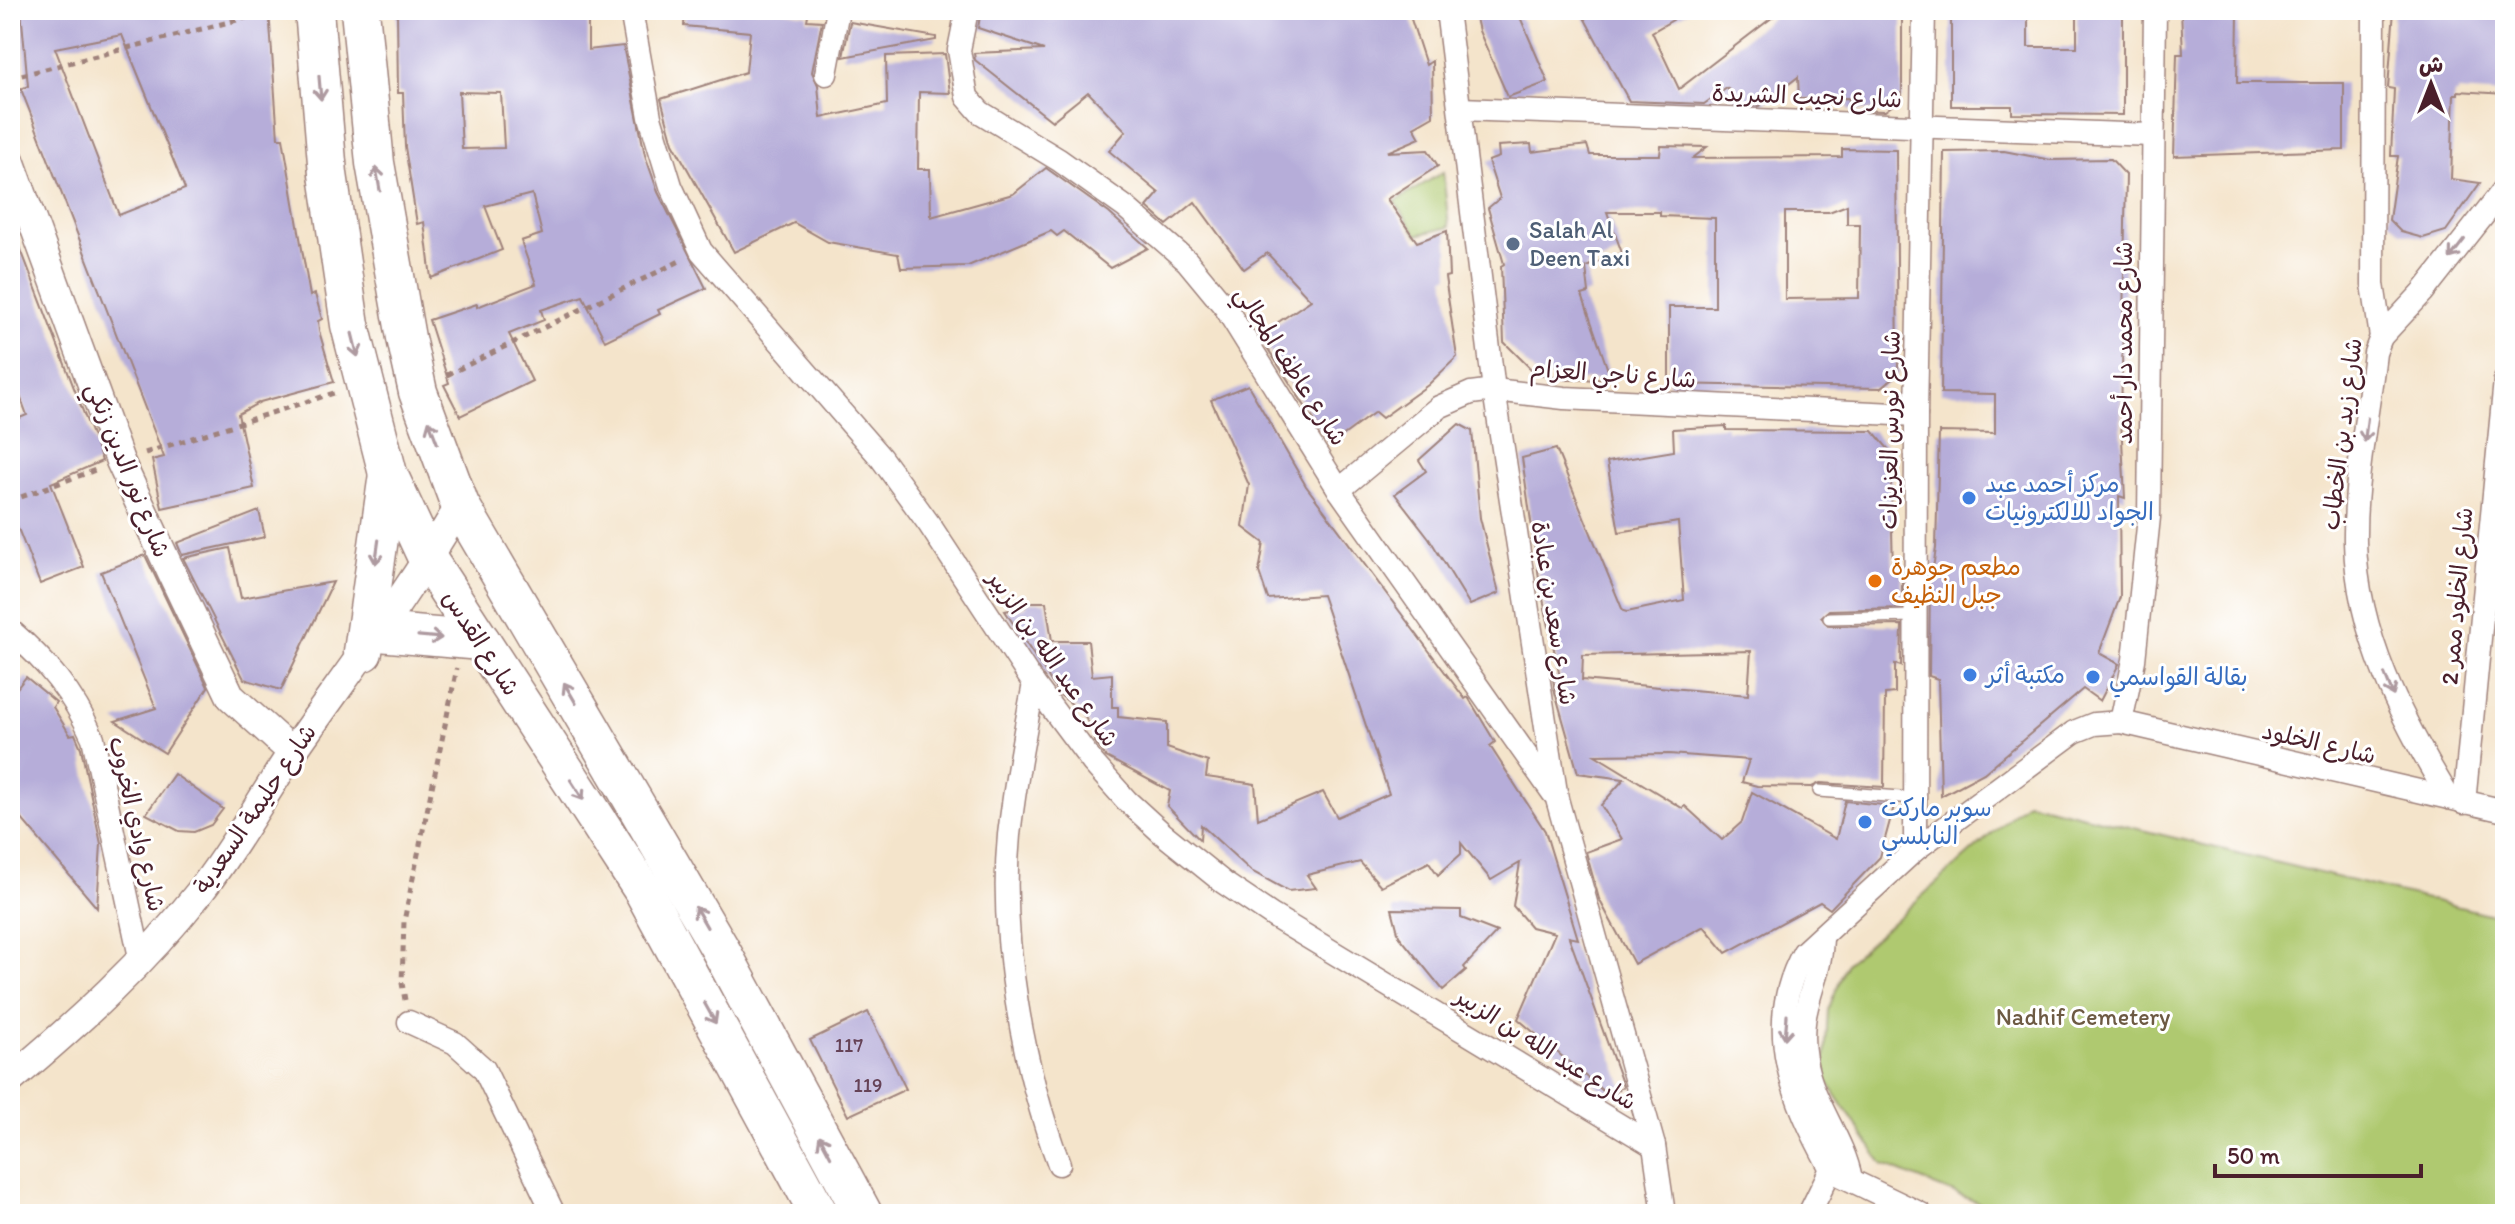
<svg xmlns="http://www.w3.org/2000/svg" width="2515" height="1224" viewBox="0 0 2515 1224" font-family="Itim,'Playpen Sans Arabic',sans-serif">
<style>
.green{fill:#afc96f;stroke:#7c744d;stroke-width:2}
.building{fill:#b6add9;fill-rule:evenodd}
.lines{fill:none;stroke-linecap:round;stroke-linejoin:round}
.service-casing{stroke:#9f827b;stroke-width:14}
.minor-casing{stroke:#9f827b;stroke-width:25}
.tertiary-casing{stroke:#9f827b;stroke-width:31}
.trunk-casing{stroke:#9f827b;stroke-width:41}
.path{stroke:#9f827b;stroke-width:5;stroke-dasharray:6 6;stroke-linecap:butt}
.service{stroke:#fff;stroke-width:11}
.minor{stroke:#fff;stroke-width:22}
.tertiary{stroke:#fff;stroke-width:28}
.trunk{stroke:#fff;stroke-width:38}
.oneway{stroke:#ae9aa0}
.service-dot{fill:#5c6f8a;stroke:#fff;stroke-width:3}
.shop-dot{fill:#3f7fe0;stroke:#fff;stroke-width:3}
.food-dot{fill:#e8710a;stroke:#fff;stroke-width:3}
.labels{text-anchor:middle;stroke-width:6;stroke-linejoin:round;paint-order:stroke}
.number-label{font-size:20px;fill:#654256}
.street-label{font-size:24px;fill:#4a1f2b;stroke:#fff}
.service-label{font-size:24px;fill:#4e5e75;stroke:#fff;text-anchor:start}
.shop-label{font-size:24px;fill:#366cbe;stroke:#fff;text-anchor:start}
.food-label{font-size:24px;fill:#c56008;stroke:#fff;text-anchor:start}
.park-label{font-size:24px;fill:#6d5a43;stroke:#fff}
</style>
<rect width="100%" height="100%" fill="#fff"/>
<filter id="ink" filterUnits="userSpaceOnUse"><feTurbulence type="fractalNoise" baseFrequency=".0125" numOctaves="2"/><feDisplacementMap in="SourceGraphic" scale="16" xChannelSelector="R" yChannelSelector="G"/><feConvolveMatrix kernelMatrix="1 2 1 2 8 2 1 2 1" color-interpolation-filters="sRGB"/></filter>
<filter id="wash" filterUnits="userSpaceOnUse"><feTurbulence type="fractalNoise" baseFrequency=".006" numOctaves="4" result="noise"/><feDisplacementMap in="SourceGraphic" scale="32" xChannelSelector="R" yChannelSelector="G"/><feGaussianBlur stdDeviation="1.8" result="paint"/><feColorMatrix in="noise" values="0 0 0 0 0 0 0 0 0 0 0 0 0 0 0 0 0 1.4 0 .05"/><feComposite in="paint" operator="in"/></filter>
<g filter="url(#wash)">
<rect width="100%" height="100%" fill="#f4e4cb"/>
<g class="green">
<path d="M1443 172 1449 227 1417 235 1395 202Z"/>
<path d="M2027 802 2505 918V1214H2007L1883 1165 1824 1077 1828 1010 1847 963Z"/>
</g>
<g id="blocks">
<g class="building">
<path d="M21 10H269L278 138H283L310 296 315 294 322 319 318 321 319 331 334 382 260 402 238 414 254 488 162 508 152 460 164 457 21 89 28 86ZM122 35 185 189 119 215 55 48Z"/>
<path d="M397 10H588V50L623 46 645 155 658 192 706 288 658 310 660 314 605 341 583 296 541 310 544 320 509 334 532 381 460 416 444 385 449 383 429 320 477 304V307L536 284 521 241 542 234 532 194 485 206 502 250 431 278 424 222 417 224 405 147 403 93H398ZM459 92 501 93 504 148 462 149Z"/>
<path d="M685 10H777L808 15 807 20 822 21 812 72 818 85 821 118 887 104 886 56 945 54 950 93 919 92 918 169H930L931 217 1013 194 1046 168 1109 213 1148 248 1110 268 1064 231 1057 236 1051 231 968 266 901 268 898 254 828 242 794 223 734 252 673 143 661 99 746 72 750 32 684 26Z"/>
<path d="M981 10H1408L1426 65 1432 61 1433 116 1414 127 1420 138 1387 152 1428 150 1438 166 1387 199 1417 242 1447 231 1449 276 1445 277 1457 357 1428 385 1382 418 1375 412 1330 445 1259 335 1311 300 1267 253 1244 269 1195 202 1167 225 1147 207 1159 193 1109 151 1126 131 1088 92 1052 121 975 60 974 53 1044 50 978 28Z"/>
<path d="M1474 10H1517L1548 82 1508 97 1479 31Z"/>
<path d="M1580 10H1690L1652 32 1679 89 1782 10H1902V98L1885 111 1848 110 1849 98 1799 99 1798 77 1760 106H1740L1727 88 1704 104 1629 101Z"/>
<path d="M1951 10H2028V47H2077V10H2123V115L2012 114V106H1951Z"/>
<path d="M2181 10H2238L2237 83H2344V150L2174 156 2177 54H2183Z"/>
<path d="M2394 10 2505 12V94L2458 91V94H2454L2451 179 2480 183 2446 231 2423 238 2401 232 2389 220 2398 156H2391L2394 89 2388 88Z"/>
<path d="M850 22 936 37V40L843 57Z"/>
<path d="M1531 144 1532 152 1587 145 1590 155H1660L1661 146 1707 147 1693 158 1842 157V149L1896 150 1898 374 1881 388 1669 384V307H1715V218L1660 216V212H1607L1622 253 1586 267 1589 293 1582 295 1611 379 1567 380 1535 373 1504 342 1501 266 1504 264 1488 208 1500 198 1488 161 1499 157 1498 146ZM1847 205V224H1860L1859 298 1785 299V212H1829Z"/>
<path d="M2004 151 2051 160 2111 159 2126 175 2121 420 2125 498 2119 496 2120 597 2099 653 2119 664 2100 701 2083 689 1984 773 1941 796 1938 679 1929 676 1930 569H1933L1936 548 1939 432 1995 433V394L1941 393 1944 152Z"/>
<path d="M10 221 102 461 51 483 84 567 40 584 10 508V422L27 415 10 369Z"/>
<path d="M1248 385 1306 486 1465 699 1468 697 1495 742 1490 746 1545 831 1578 939 1569 937 1623 1086 1610 1097 1518 1019 1555 933 1531 927 1513 906 1520 863 1491 880 1461 843V854L1438 875 1429 862 1381 886 1360 862 1307 875 1316 888 1288 891 1251 871 1201 825 1200 840 1167 806 1170 791 1106 757 1094 741V733L1082 712 1060 695 1005 611 1025 607 1027 602H1046L1052 641H1088L1092 676 1112 674V707H1118V717L1167 722V748L1208 762 1206 777 1255 784 1258 819 1323 792 1337 817 1389 794 1322 595 1268 599 1259 572 1264 543 1243 527 1249 485 1211 400Z"/>
<path d="M1459 424 1472 431 1480 518 1499 593 1470 605 1429 538 1395 494 1426 471 1419 460Z"/>
<path d="M1726 426V430L1873 431 1890 451 1893 570 1902 569V608L1829 610 1821 617 1829 626 1902 625 1901 666 1895 664V693L1885 694 1884 787 1820 783 1812 787 1757 786 1742 782 1749 760 1669 754 1595 755 1682 808 1685 806 1722 840 1742 822 1752 792 1836 839 1845 801 1894 806 1880 857 1830 909 1820 902 1726 953 1704 926 1634 964 1599 899 1586 852 1622 839 1601 805 1624 779 1578 773 1555 692 1553 678 1560 677 1540 585 1522 458 1556 449 1623 611 1627 612 1684 600 1678 522 1619 532 1607 462 1674 451 1673 429ZM1751 651 1748 695 1582 680 1583 655Z"/>
<path d="M259 511 265 537 182 555 177 543Z"/>
<path d="M230 548 241 598 333 582 281 690 244 679 183 558Z"/>
<path d="M145 555 208 687 165 753 115 721 156 708 101 572Z"/>
<path d="M26 677 56 702 53 707 70 735 75 734 81 748 101 844 97 908 10 805V697Z"/>
<path d="M174 774 223 809 211 825 194 832 179 831 146 814Z"/>
<path d="M1392 909 1461 910V918L1497 932 1464 967 1466 970 1443 990 1399 936Z"/>
<path d="M868 1012 906 1089 848 1116 810 1040Z"/>
</g>
</g>
</g>
<g filter="url(#ink)">
<use href="#blocks" fill-opacity="0" stroke="#9f827b" stroke-width="2"/>
<g class="lines">
<g class="service-casing">
<g id="service">
<path d="M1829 618 1914 616"/>
<path d="M1819 791 1914 798"/>
</g>
</g>
<g class="minor-casing">
<g id="minor">
<path d="M631 10 650 117 671 186 701 251 881 458 929 524 1034 684 1093 763 1127 801 1162 833 1224 883 1273 916 1654 1146"/>
<path d="M967 10 959 50 967 97 980 112 1059 160 1125 207 1187 261 1225 307 1339 490 1553 793"/>
<path d="M1447 10 1494 390 1557 799 1654 1146 1664 1214"/>
<path d="M2374 10 2373 284 2381 337 2375 353C2368 414 2354 479 2355 542 2357 635 2402 720 2449 798"/>
<path d="M826 74 838 10"/>
<path d="M1460 109 2151 135"/>
<path d="M2381 337 2423 292 2505 188"/>
<path d="M1339 490 1439 407 1471 393 1494 390 1564 398 1916 415"/>
<path d="M10 630C47 662 73 693 93 738L141 962"/>
<path d="M1034 684C1024 734 1015 784 1009 835 999 937 1023 1069 1059 1164"/>
<path d="M2121 722 2134 660 2149 517 2155 10"/>
<path d="M2464 803 2505 380"/>
<path d="M1915 850 1916 415 1924 10"/>
<path d="M1822 939C1821 982 1796 1008 1805 1059 1812 1103 1843 1137 1851 1179"/>
<path d="M409 1022 455 1043 484 1069 554 1214"/>
<path d="M1831 1169C1794 1101 1761 1028 1804 952L1915 850 2074 732 2094 724 2121 722 2505 811"/>
<path d="M1838 1174 1921 1214"/>
<path d="M1809 1214 1831 1169 1840 1161"/>
</g>
</g>
<g class="tertiary-casing">
<g id="tertiary">
<path d="M10 160 120 461 174 578 231 697 292 752"/>
<path d="M10 1080C78 1023 144 963 199 893 237 845 265 791 300 741 355 663 412 588 460 505"/>
</g>
</g>
<g class="trunk-casing">
<g id="trunk">
<path d="M314 10 328 174 350 325 388 474 428 560 644 892 819 1214"/>
<path d="M360 10 375 163 406 338 418 392 460 505 719 947 863 1214"/>
<path d="M379 632 481 641"/>
<path d="M363 652 388 474"/>
</g>
</g>
<g class="path">
<path d="M10 78 276 10"/>
<path d="M447 375 682 260"/>
<path d="M145 453 334 393"/>
<path d="M10 501 98 469"/>
<path d="M405 1000 402 983 404 921 457 668"/>
</g>
<use href="#service" class="service"/>
<use href="#minor" class="minor"/>
<use href="#tertiary" class="tertiary"/>
<use href="#trunk" class="trunk"/>
</g>
<defs><path id="oneway-shaft" d="M-6 0H5M1.5-3L5.5 0L1.5 3" fill="none" stroke-width="1.6" stroke-linecap="round" stroke-linejoin="round" transform="scale(2)"/></defs>
<g class="oneway">
<use href="#oneway-shaft" transform="translate(320 88) rotate(85)"/>
<use href="#oneway-shaft" transform="translate(378 179) rotate(-100)"/>
<use href="#oneway-shaft" transform="translate(2457 249) rotate(128)"/>
<use href="#oneway-shaft" transform="translate(355 345) rotate(76)"/>
<use href="#oneway-shaft" transform="translate(2366 430) rotate(97)"/>
<use href="#oneway-shaft" transform="translate(433 432) rotate(-111)"/>
<use href="#oneway-shaft" transform="translate(377 552) rotate(98)"/>
<use href="#oneway-shaft" transform="translate(430 637) rotate(5)"/>
<use href="#oneway-shaft" transform="translate(2389 685) rotate(68)"/>
<use href="#oneway-shaft" transform="translate(570 693) rotate(-120)"/>
<use href="#oneway-shaft" transform="translate(577 790) rotate(57)"/>
<use href="#oneway-shaft" transform="translate(701 917) rotate(-120)"/>
<use href="#oneway-shaft" transform="translate(710 1013) rotate(61)"/>
<use href="#oneway-shaft" transform="translate(1786 1027) rotate(95)"/>
<use href="#oneway-shaft" transform="translate(825 1146) rotate(-118)"/>
</g>
</g>
<circle class="service-dot" cx="1513" cy="244" r="8"/>
<g class="shop-dot">
<circle cx="1969" cy="498" r="8"/>
<circle cx="1970" cy="675" r="8"/>
<circle cx="2093" cy="677" r="8"/>
<circle cx="1865" cy="822" r="8"/>
</g>
<circle class="food-dot" cx="1875" cy="581" r="8"/>
<g class="labels">
<g class="number-label">
<text x="849" y="1052">117</text>
<text x="868" y="1092">119</text>
</g>
<g class="street-label">
<text transform="translate(1807 96) rotate(2)" y="8">شارع نجيب الشريدة</text>
<text transform="translate(2124 343) rotate(-90)" y="8">شارع محمد دار أحمد</text>
<text transform="translate(1291 366) rotate(57)" y="8">شارع عاطف المجالي</text>
<text transform="translate(1613 374) rotate(4)" y="8">شارع ناجي العزام</text>
<text transform="translate(1890 430) rotate(-89)" y="8">شارع نورس العزيزات</text>
<text transform="translate(2342 434) rotate(-83)" y="8">شارع زيد بن الخطاب</text>
<text transform="translate(128 470) rotate(68)" y="8">شارع نور الدين زنكي</text>
<text transform="translate(2457 596) rotate(-85)" y="8">شارع الخلود ممر 2</text>
<text transform="translate(1554 613) rotate(81)" y="8">شارع سعد بن عبادة</text>
<text transform="translate(481 643) rotate(57)" y="8">شارع القدس</text>
<text transform="translate(1053 659) rotate(55)" y="8">شارع عبد الله بن الزبير</text>
<text transform="translate(2319 743) rotate(13)" y="8">شارع الخلود</text>
<text transform="translate(255 809) rotate(-56)" y="8">شارع حليمة السعدية</text>
<text transform="translate(137 824) rotate(77)" y="8">شارع وادي الخروب</text>
<text transform="translate(1546 1049) rotate(32)" y="8">شارع عبد الله بن الزبير</text>
</g>
<g class="service-label">
<text x="1529" y="238">Salah Al<tspan x="1529" dy="28">Deen Taxi</tspan></text>
</g>
<g class="shop-label">
<text x="1985" y="492">مركز أحمد عبد<tspan x="1985" dy="28">الجواد للالكترونيات</tspan></text>
<text x="1986" y="683">مكتبة أثر</text>
<text x="2109" y="685">بقالة القواسمي</text>
<text x="1881" y="816">سوبر ماركت<tspan x="1881" dy="28">النابلسي</tspan></text>
</g>
<g class="food-label">
<text x="1891" y="575">مطعم جوهرة<tspan x="1891" dy="28">جبل النظيف</tspan></text>
</g>
<g class="park-label">
<text x="2083" y="1025">Nadhif Cemetery</text>
</g>
</g>
<rect width="2515" height="1224" fill="none" stroke="#fff" stroke-width="40"/>
<g transform="translate(2431 84)" stroke="#ffffff" stroke-width="6" paint-order="stroke">
<path d="M0-6L14 30L0 20L-14 30Z" fill="#4a1f2b"/>
<text y="-12" font-size="22" font-weight="bold" text-anchor="middle" fill="#4a1f2b">ش</text>
</g>
<path d="M2215 1164v12h206v-12" fill="none" stroke="#4a1f2b" stroke-width="4"/>
<text x="2227" y="1164" font-size="24" fill="#4a1f2b" stroke="#ffffff" stroke-width="6" paint-order="stroke">50 m</text>
</svg>
